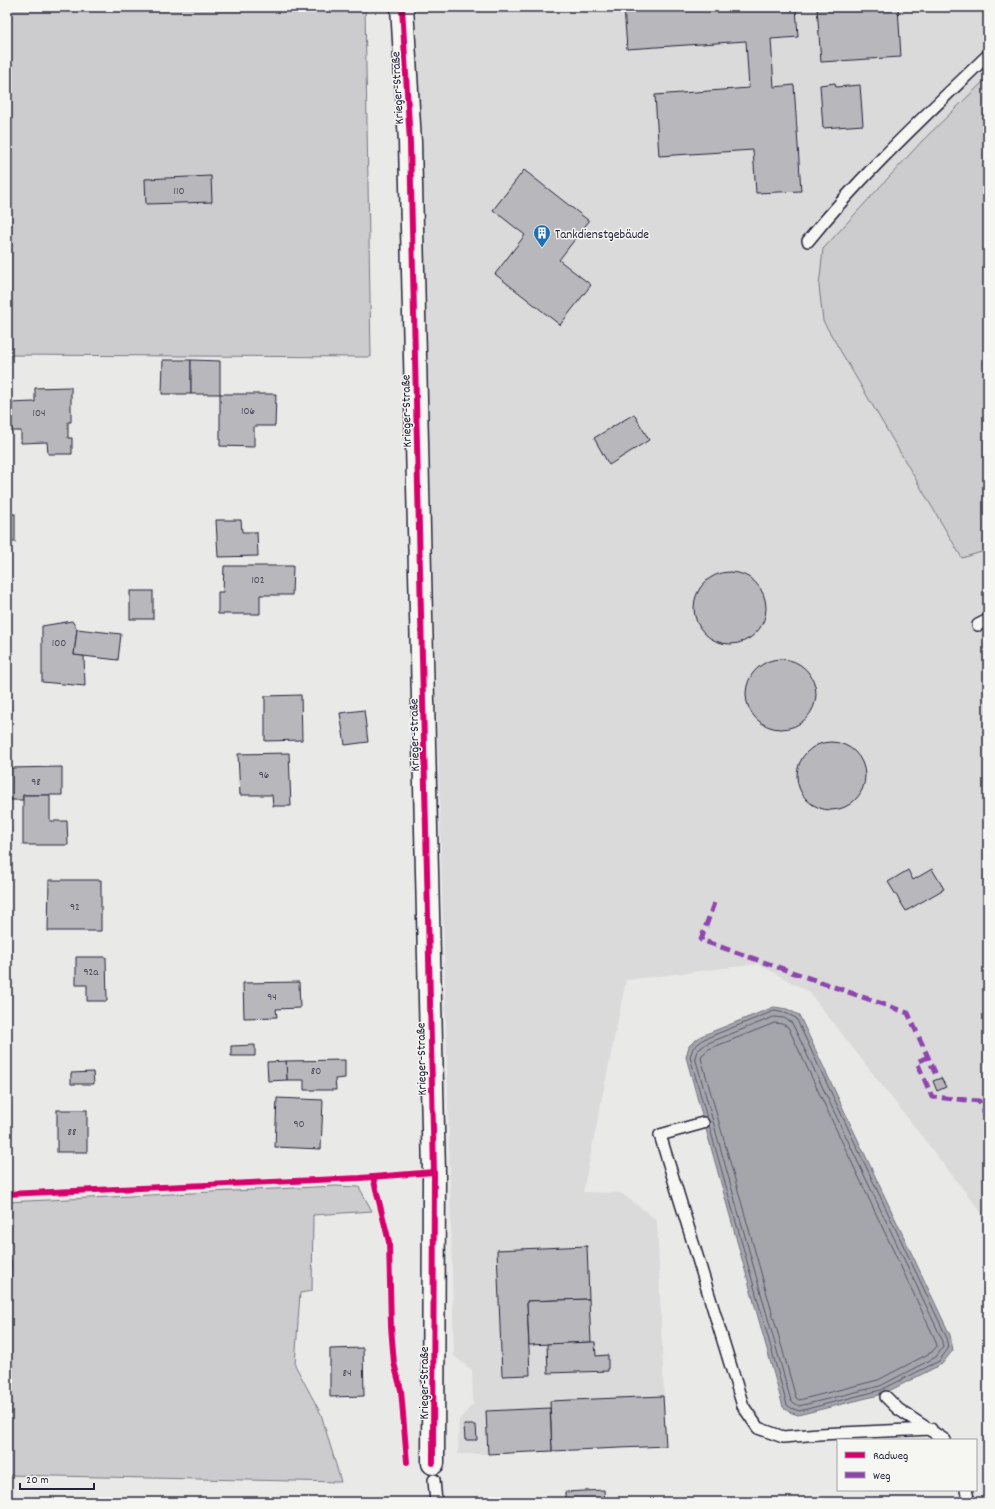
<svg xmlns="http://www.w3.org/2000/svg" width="995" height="1509" viewBox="0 0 995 1509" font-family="Dekko,sans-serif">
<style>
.built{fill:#dadada}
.green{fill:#ccccce;stroke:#777784}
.water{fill:#a5a5ac;stroke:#71717f}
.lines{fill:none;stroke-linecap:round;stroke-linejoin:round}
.shore{stroke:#565668;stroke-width:1}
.building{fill:#b8b8bc;stroke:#22223b}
.service-casing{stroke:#22223b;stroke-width:14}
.minor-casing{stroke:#22223b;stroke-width:25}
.service{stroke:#f6f6f2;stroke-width:11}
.minor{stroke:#f6f6f2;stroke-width:22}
.quiet{stroke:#8e44ad;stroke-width:5;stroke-dasharray:10 5;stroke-linecap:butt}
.cycleway-casing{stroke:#f6f6f2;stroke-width:8}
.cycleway{stroke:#d6006c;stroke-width:6}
.labels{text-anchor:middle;stroke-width:3;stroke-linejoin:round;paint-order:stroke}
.number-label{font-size:11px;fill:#48485b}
.street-label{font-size:13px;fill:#22223b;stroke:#f6f6f2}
.poi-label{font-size:13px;fill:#22223b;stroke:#f6f6f2;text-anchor:start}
</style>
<rect width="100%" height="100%" fill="#e9e9e7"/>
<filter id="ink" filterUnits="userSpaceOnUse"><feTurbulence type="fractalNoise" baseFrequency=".025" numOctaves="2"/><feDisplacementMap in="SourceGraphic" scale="8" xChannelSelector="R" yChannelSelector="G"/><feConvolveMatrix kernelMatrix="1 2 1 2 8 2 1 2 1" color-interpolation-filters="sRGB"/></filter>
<g filter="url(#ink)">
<path class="built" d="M416 7H988V1226L984 1216 809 992 758 964 626 980 583 1192 621 1193 657 1220 666 1446 488 1454H458L459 1420 473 1404 472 1370 454 1356 447 1058Z"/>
<g class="green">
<path d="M7 7H365L371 357 7 355Z"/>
<path d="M988 77V550L962 558 823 321 819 286 823 249 922 141Z"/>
<path d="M336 1186 359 1187 372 1211 313 1215 312 1291 300 1293 295 1365 321 1414 341 1482 7 1475V1202Z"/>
</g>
<path class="water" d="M774 1007 787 1009 799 1015 950 1335 953 1350 942 1364 883 1394 798 1415 789 1412 783 1407 686 1057 689 1046 701 1036Z"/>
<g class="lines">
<g class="shore">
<path d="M774 1017 784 1018 792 1023 941 1337 943 1347 936 1357 880 1386 799 1406 791 1401 695 1057 697 1051 706 1044Z"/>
<path d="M775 1023 782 1024 788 1027 935 1339 937 1346 932 1352 878 1380 799 1400 796 1398 701 1058 702 1055 709 1049Z"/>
<path d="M707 1118 690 1057 693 1048 704 1039 774 1011 785 1013 796 1018 946 1336 948 1349 939 1361 881 1390 799 1411 791 1408 787 1405 709 1125"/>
</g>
</g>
<g class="building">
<path d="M624 7H796L798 37 771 39 774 87 794 85 801 191 756 193 753 150 659 156 655 95 749 88 746 41 627 49Z"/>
<path d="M817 7H898L901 57 821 62Z"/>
<path d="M835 83 836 87 860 85 863 125 823 128 820 85Z"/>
<path d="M524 170 589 221 559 260 591 285 560 325 495 274 525 235 493 210Z"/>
<path d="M211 176 212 202 146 204 145 179Z"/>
<path d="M163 360H191V394H162Z"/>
<path d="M191 360 220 361V394H191Z"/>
<path d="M71 387V422H68V438H72V454H48L47 442 21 443V431H7V403L35 402V388Z"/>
<path d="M220 394H276L275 426H254V447L220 446Z"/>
<path d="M634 414 649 440 609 465 594 438Z"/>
<rect x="7" y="514" width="8" height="28"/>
<path d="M216 520H241L242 532H257L258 556 218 557Z"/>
<path d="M224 566H293L292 595H260V614H218V592H223Z"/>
<circle cx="730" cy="608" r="36"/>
<rect x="130" y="591" width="23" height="28"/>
<path d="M72 621 77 629 74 655 84 656 85 686 42 682V626Z"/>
<path d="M77 629 121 634 118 660 74 655Z"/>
<circle cx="781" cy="694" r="35"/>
<path d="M301 695 302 740 265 741V696Z"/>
<path d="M364 710 368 742 345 745 340 713Z"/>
<circle cx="831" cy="776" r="34"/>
<path d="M289 753 291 806H273L272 795H240L238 754Z"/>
<path d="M62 767V795H23V800H9V768Z"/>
<path d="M23 795H50V821H67L68 845H23Z"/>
<path d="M932 869 944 889 906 911 888 882 908 870 913 880Z"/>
<path d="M49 880H101V931H48Z"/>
<path d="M76 957H106L107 1001H87V985H76Z"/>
<path d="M299 982 300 1008 276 1009 277 1017 244 1018 243 983Z"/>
<path d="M255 1045V1056H231V1046Z"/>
<path d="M345 1060V1078L335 1079 336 1090H304V1080H287L286 1061Z"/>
<path d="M286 1061 287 1080 268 1081 267 1062Z"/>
<path d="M93 1072 94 1084H71V1073Z"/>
<path d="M941 1078 946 1087 937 1091 933 1081Z"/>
<path d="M277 1098 323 1100 321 1149 275 1147Z"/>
<rect x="57" y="1110" width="30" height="42"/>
<path d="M587 1246 589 1299 527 1301 530 1375 502 1376 497 1250Z"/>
<path d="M7 1261H11L10 1291H7Z"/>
<path d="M589 1299 591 1342 529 1345 527 1301Z"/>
<path d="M591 1342H595L596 1356 608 1355V1371L548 1373 547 1344Z"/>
<path d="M363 1348 364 1396 330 1397V1349Z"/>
<path d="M663 1396 666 1446 552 1451 550 1401Z"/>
<path d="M550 1408 552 1451 488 1454 486 1411Z"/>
<path d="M464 1425H476L477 1440H465Z"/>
<path d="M604 1490 605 1502H565V1492Z"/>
</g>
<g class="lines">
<g class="service-casing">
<g id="service">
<path d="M808 241C862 174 926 115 988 55"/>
<path d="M978 625 988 620"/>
<path d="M703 1123 660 1135 743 1406 758 1428 783 1437 819 1434 931 1429"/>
<path d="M886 1397 898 1409 945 1440"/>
<path d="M434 1480 436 1502"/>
<path d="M966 1490 969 1502"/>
</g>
</g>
<g class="minor-casing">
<path id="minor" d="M402 7 410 142 434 1172 433 1463"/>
</g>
<use href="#service" class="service"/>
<use href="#minor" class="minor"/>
<g class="quiet">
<path d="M714 903 701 940 908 1013 937 1077"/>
<path d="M928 1057 917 1062 932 1097 979 1101 988 1120"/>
</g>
<g class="cycleway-casing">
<g id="cycleway">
<path d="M402 7 410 142 434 1172 433 1463"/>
<path d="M373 1177 389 1242 391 1327 394 1363 401 1390 407 1462"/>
<path d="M7 1194 360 1178 434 1172"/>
</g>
</g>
<use href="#cycleway" class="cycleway"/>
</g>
</g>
<defs>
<g id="building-pin" transform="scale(0.9)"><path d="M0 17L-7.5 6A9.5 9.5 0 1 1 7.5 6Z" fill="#1f6fb2" stroke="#f6f6f2"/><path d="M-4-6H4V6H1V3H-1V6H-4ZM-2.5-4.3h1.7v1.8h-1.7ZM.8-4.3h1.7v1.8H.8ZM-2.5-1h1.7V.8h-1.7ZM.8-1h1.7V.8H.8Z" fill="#fff"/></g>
</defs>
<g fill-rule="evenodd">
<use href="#building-pin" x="542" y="233"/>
</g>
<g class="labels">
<g class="number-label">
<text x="179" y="194">110</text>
<text x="248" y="414">106</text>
<text x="39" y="416">104</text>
<text x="258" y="583">102</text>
<text x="59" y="646">100</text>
<text x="264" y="778">96</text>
<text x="36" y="785">98</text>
<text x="75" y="910">92</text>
<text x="91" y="975">92a</text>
<text x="272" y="1000">94</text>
<text x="316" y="1074">80</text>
<text x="299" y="1127">90</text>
<text x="72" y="1135">88</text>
<text x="347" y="1376">84</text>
</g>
<g class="street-label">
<text transform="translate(396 88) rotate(-93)" y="5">Krieger-Straße</text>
<text transform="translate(405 411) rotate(-91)" y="5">Krieger-Straße</text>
<text transform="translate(413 735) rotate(-91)" y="5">Krieger-Straße</text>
<text transform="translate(420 1059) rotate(-91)" y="5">Krieger-Straße</text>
<text transform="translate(423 1383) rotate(-90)" y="5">Krieger-Straße</text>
</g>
<g class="poi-label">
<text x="555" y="238">Tankdienstgebäude</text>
</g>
</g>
<rect width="995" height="1509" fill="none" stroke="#f6f6f2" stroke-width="24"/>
<rect x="12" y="12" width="971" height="1485" fill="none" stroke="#22223b" stroke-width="1.5" filter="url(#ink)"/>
<rect x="837" y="1439" width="140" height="52" fill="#f6f6f2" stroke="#a1a1a9"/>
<rect x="845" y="1452" width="20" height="6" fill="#d6006c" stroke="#a1a1a9"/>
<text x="873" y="1459" font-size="12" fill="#22223b">Radweg</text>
<rect x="845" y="1472" width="20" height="6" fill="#8e44ad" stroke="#a1a1a9"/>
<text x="873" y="1479" font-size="12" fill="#22223b">Weg</text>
<path d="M20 1483v6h74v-6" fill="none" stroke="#22223b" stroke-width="2"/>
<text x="26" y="1483" font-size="12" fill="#22223b" stroke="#f6f6f2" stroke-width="3" paint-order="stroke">20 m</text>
</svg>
